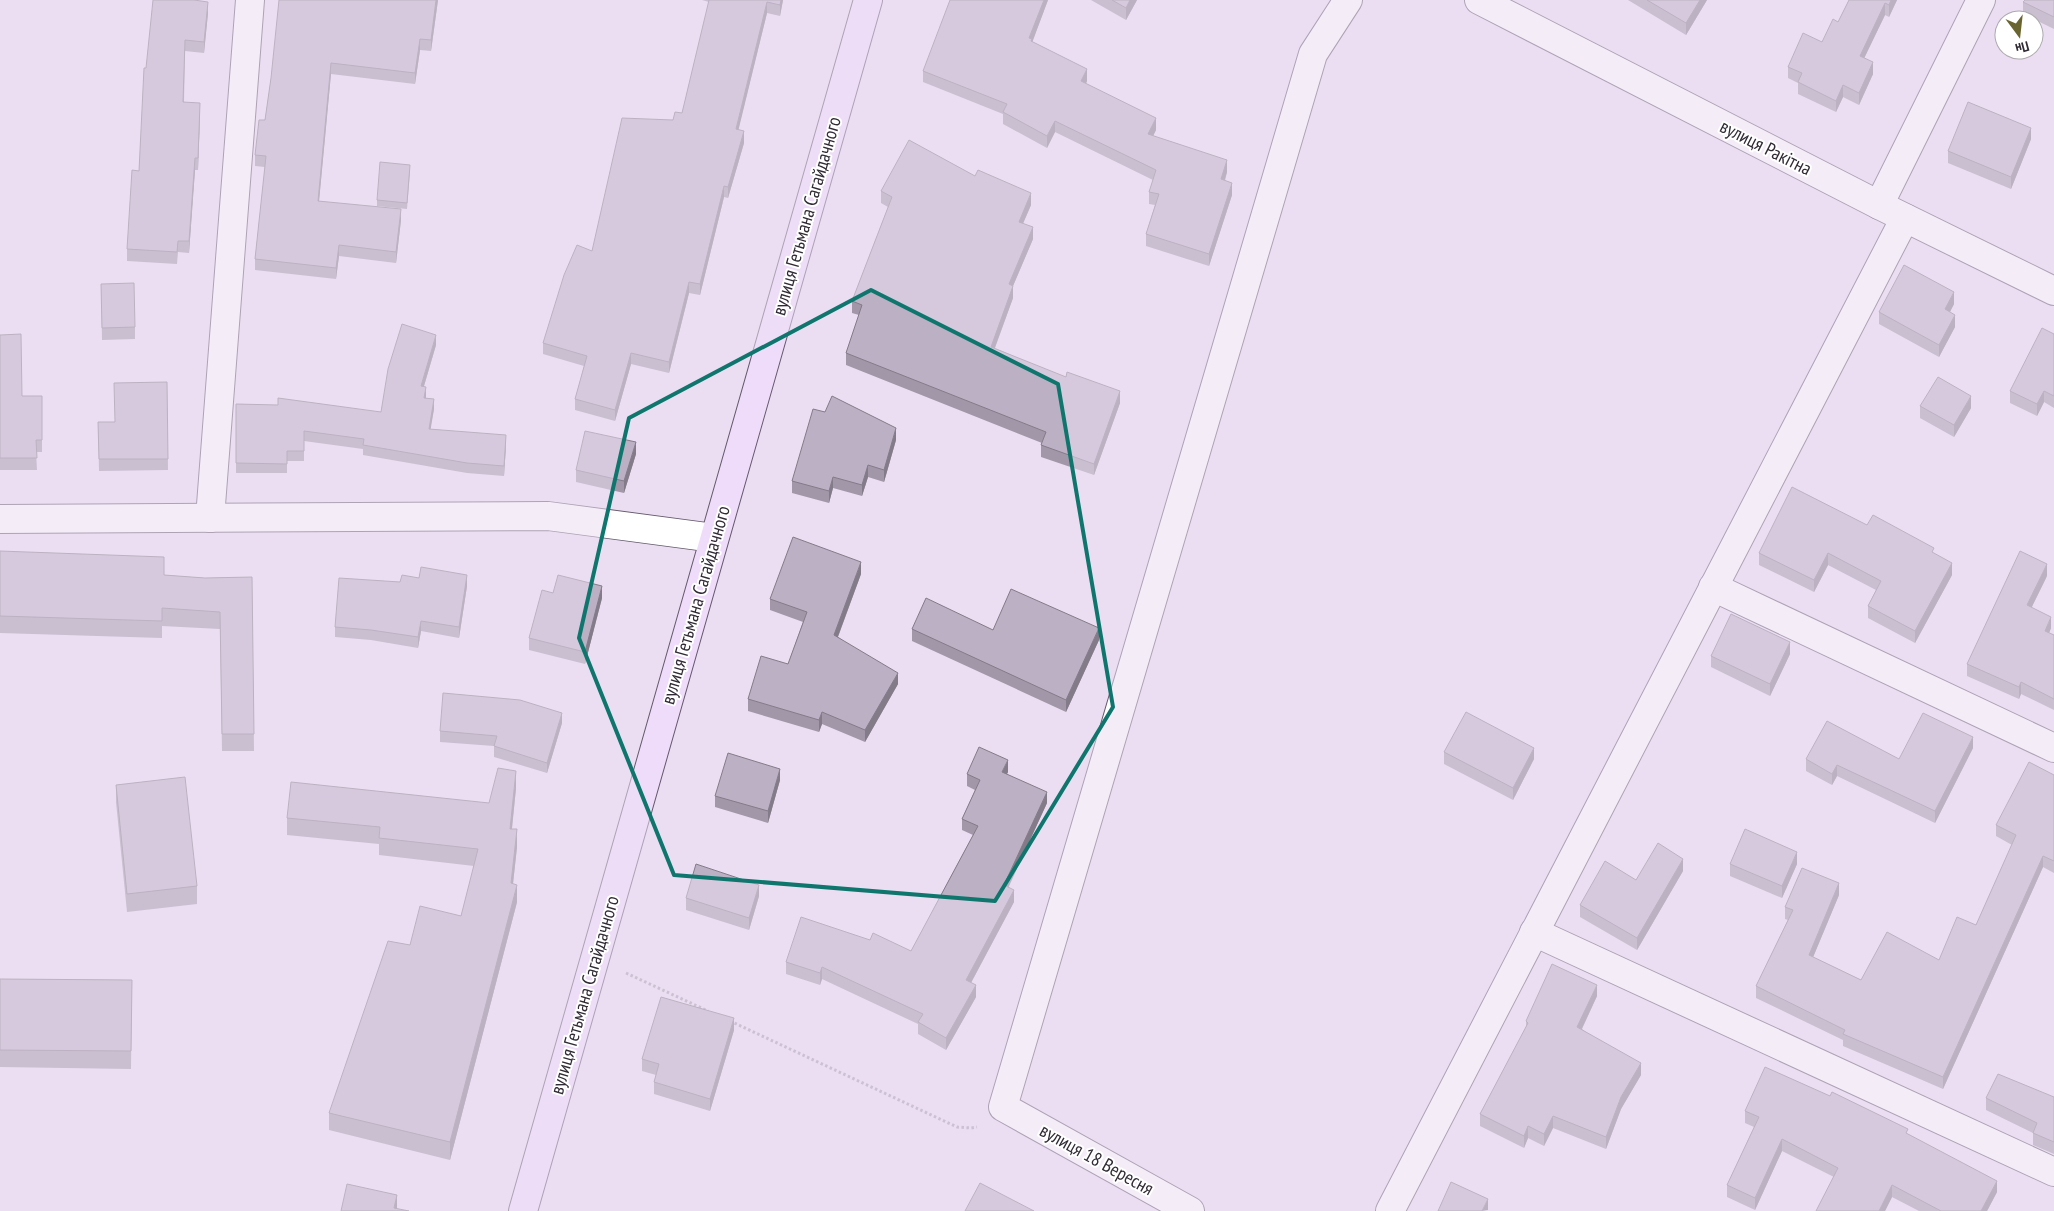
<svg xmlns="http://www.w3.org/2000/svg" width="2054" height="1211" viewBox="0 0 2054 1211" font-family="'PT Sans Narrow',sans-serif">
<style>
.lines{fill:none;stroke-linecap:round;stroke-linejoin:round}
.minor-casing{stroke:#64596b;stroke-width:30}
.secondary-casing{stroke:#64596b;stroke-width:30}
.path{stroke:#a79dae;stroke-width:3;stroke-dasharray:2.5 2.5;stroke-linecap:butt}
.minor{stroke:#fff;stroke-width:28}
.secondary{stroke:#efdcfa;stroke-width:28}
.wall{fill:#a297a9}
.shaded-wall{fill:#847b89}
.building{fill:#bcb0c4;stroke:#847b89}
.marked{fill:none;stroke:#0f766e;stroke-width:4;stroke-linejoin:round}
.labels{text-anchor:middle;stroke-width:4;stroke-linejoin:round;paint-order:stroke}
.street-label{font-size:19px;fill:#302b34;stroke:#fff}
</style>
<rect width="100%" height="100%" fill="#ebdef3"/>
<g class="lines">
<g class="minor-casing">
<g id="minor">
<path d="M1479 0 1879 205 2054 291"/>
<path d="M1879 205 1981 0"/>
<path d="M210 518 250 0"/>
<path d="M0 519 548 516 714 538"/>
<path d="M1713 587 2054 748"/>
<path d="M1534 932 2054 1172"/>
<path d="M1190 1211 1003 1107 1313 54 1348 0"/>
<path d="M1390 1211 1905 218"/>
</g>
</g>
<g class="secondary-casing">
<path id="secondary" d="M523 1211 868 0"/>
</g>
<g class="path">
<path d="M626 973 708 1011"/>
<path d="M730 1021 957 1127 971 1128 977 1127"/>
</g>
<use href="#minor" class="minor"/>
<use href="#secondary" class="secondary"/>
</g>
<g class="wall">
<path d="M195 0 208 13 204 53 185 51 184 102 200 115 198 170H195L189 253 178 252 177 264 127 261V249L139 171 146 68Z"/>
<path d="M438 0 431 51 420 50 415 84 331 74 319 201 401 220 396 263 339 256 336 279 255 270V259L265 167 255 166V155L265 120 271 78Z"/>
<path d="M702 0H783L780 16 767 13 738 130 744 143 728 198 724 197 700 295 689 293 669 373 631 364 615 421 575 410V399L584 366 543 354V343L592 251 673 120 682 113 709 2Z"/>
<path d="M1048 0 1032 42 1087 81 1086 84 1156 130 1153 136 1227 172 1225 181 1232 195 1209 266 1146 246V234L1155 205 1149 204V192L1153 180 1055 132 1047 148 1003 124V114L923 82V71Z"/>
<path d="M1091 0H1137L1126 20Z"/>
<path d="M1628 0H1707L1686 35Z"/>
<path d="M1849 0H1897L1889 17 1885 15 1864 58 1873 74 1859 105 1843 97 1836 112 1798 94V83L1788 78V67L1822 42 1838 22Z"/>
<path d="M2054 0V29L2023 14V2Z"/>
<path d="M2031 139 2011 189 1948 163V151Z"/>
<path d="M410 171 407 209 377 206V200Z"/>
<path d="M975 176 1031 205 1023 223 1033 239 1013 286V298L995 348 1120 403 1094 475 1041 457V445L1042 443 846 365V353L859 315 852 313V301L888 207 881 203V191Z"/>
<path d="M101 284 135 327V339L102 340Z"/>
<path d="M1954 304 1950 312 1955 327 1939 357 1879 324V312Z"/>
<path d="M2054 334V408L2044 402 2037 416 2010 403V391Z"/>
<path d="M0 335 22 396H42V452H36L37 470H0Z"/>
<path d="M436 345 424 386 426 398 434 409 430 429 506 445 504 476 467 473 363 455V449L304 441V461H287V473H236V404L381 412Z"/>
<path d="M167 382 168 470 99 471 98 422H115Z"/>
<path d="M1920 406 1971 408 1954 437 1920 418Z"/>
<path d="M896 440 884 482 868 477 862 496 833 488 829 503 792 493V481Z"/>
<path d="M636 454 624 493 576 482V470Z"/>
<path d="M1867 525 1934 554 1952 575 1915 643 1868 618V606L1876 590 1828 565 1814 592 1759 565V553Z"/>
<path d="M0 551 164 575 205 578 252 577 254 751H222L220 629 162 626V638L0 633Z"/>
<path d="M861 574 838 637 898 684 865 742 822 724 819 732 748 711V699L788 664 803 622 770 610V599Z"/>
<path d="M2047 576 2031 608 2051 628 2049 633 2054 635V710L2021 694 2019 699 1967 676V664Z"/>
<path d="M400 582 467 586 459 638 421 631 418 648 371 640 335 637V627Z"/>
<path d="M553 593 602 598 585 664 529 650V638Z"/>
<path d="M912 629 993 630 1099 640 1066 712 912 641Z"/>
<path d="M1790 654 1770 696 1711 667V656Z"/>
<path d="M562 723 547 773 494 757V746L440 742V731Z"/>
<path d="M1973 748 1935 823 1837 776 1832 785 1806 771V759H1899Z"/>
<path d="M1444 752 1534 759 1513 800 1444 764Z"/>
<path d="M1008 772 1007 774 1047 803 1008 887 1014 902 971 983 976 997 946 1050 918 1034V1024L822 979 820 985 786 974V962L870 940 911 951 973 835 962 830V819L975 790 967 786V774Z"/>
<path d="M2054 775V873L2043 867 1943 1089 1843 1046V1040L1756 998V986L1788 920 1785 919V907L1839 895 1813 957 1861 980 1939 960 1976 925 2012 845 1996 836V825Z"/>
<path d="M780 780 768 823 715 807V796Z"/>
<path d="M116 785 197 886V904L127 912 116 802Z"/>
<path d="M516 788 512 829 517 847 513 884 517 902 450 1160 329 1130V1113L410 945 461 916 474 866 379 855V844L287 835V818L489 803Z"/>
<path d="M1730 864H1797L1782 898 1730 876Z"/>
<path d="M1683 871 1637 950 1580 917V905L1636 880Z"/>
<path d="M759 896 749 930 686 910V898Z"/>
<path d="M0 979 132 980 131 1069 0 1067Z"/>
<path d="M1597 996 1582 1029 1641 1075 1621 1109 1606 1149 1553 1128 1544 1146 1528 1138 1524 1148 1480 1126V1114L1526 1027V1021Z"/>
<path d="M734 1030 710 1111 654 1094V1082L656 1075 642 1071V1059Z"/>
<path d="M2054 1097V1154L2033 1145V1133L1986 1110V1098Z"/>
<path d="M1745 1111 1908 1134 1997 1192 1987 1211H1919L1892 1197 1885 1211H1816L1834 1177 1782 1151 1755 1210 1727 1197V1185L1754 1127 1745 1123Z"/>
</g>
<g class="shaded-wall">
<path d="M436 0H438L431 51V40Z"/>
<path d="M781 0H783L780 16V5Z"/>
<path d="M1044 0H1048L1032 43 1029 38Z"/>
<path d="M1130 0H1137L1126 20V8Z"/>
<path d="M1700 0H1707L1686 35V23Z"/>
<path d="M1891 0H1897L1889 17V5Z"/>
<path d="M208 2V13L204 53V42Z"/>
<path d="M767 2V13L736 140V129Z"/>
<path d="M1885 3V15L1860 67V56Z"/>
<path d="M420 39V50L415 84V73Z"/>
<path d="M1873 62V74L1859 105V93Z"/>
<path d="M331 63V74L318 212V201Z"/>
<path d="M1087 69V81L1081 93V81Z"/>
<path d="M1843 85V97L1836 112V101Z"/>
<path d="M200 103V115L198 170V158Z"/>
<path d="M1156 118V130L1148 146V134Z"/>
<path d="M1055 121V132L1047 148V136Z"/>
<path d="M2031 128V139L2011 189V177Z"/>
<path d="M744 131V143L728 198V187Z"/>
<path d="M195 158V170L189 253V241Z"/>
<path d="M1227 160V172L1221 191V179Z"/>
<path d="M1232 183V195L1209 266V254Z"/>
<path d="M724 186V197L700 295V284Z"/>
<path d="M1031 193V205L1019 233V222Z"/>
<path d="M401 209V220L396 263V252Z"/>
<path d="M1033 227V239L1013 286V298L991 358V347L1009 284Z"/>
<path d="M339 245V256L336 279V268Z"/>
<path d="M689 282V293L669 373V362Z"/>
<path d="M1954 292V304L1945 321V309Z"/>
<path d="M1955 315V327L1939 357V345Z"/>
<path d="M436 335V345L421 396V386Z"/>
<path d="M631 353V364L615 421V410Z"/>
<path d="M426 387V397L424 408V398Z"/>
<path d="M1120 391V403L1094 475V464Z"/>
<path d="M2044 391V402L2037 416V404Z"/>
<path d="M1971 396V408L1954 437V425Z"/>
<path d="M434 399V409L429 439V429Z"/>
<path d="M896 428V440L884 482V470Z"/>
<path d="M506 435V445L504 476V466Z"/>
<path d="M636 442V454L624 493V481Z"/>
<path d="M868 465V477L862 496V485Z"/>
<path d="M833 477V488L829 503V491Z"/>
<path d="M1828 553V565L1814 592V580Z"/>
<path d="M861 562V574L834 647V635Z"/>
<path d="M1952 563V575L1915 643V631Z"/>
<path d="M2047 564V576L2027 617V605Z"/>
<path d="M467 575V586L459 638V627Z"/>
<path d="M602 586V598L585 664V652Z"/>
<path d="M2051 617V628L2045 643V631Z"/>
<path d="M421 621V631L418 648V637Z"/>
<path d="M1099 628V640L1066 712V700Z"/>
<path d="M1790 642V654L1770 696V684Z"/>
<path d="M898 673V684L865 742V730Z"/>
<path d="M2021 682V694L2019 699V687Z"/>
<path d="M822 712V724L819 732V720Z"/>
<path d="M562 713V723L547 773V763Z"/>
<path d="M1973 737V748L1935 823V811Z"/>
<path d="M1534 748V759L1513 800V788Z"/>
<path d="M1008 760V772L1002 783V772Z"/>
<path d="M1837 765V776L1832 785V774Z"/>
<path d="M780 769V780L768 823V811Z"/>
<path d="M516 771V788L510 846V829Z"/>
<path d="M1047 792V803L1004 897V885Z"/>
<path d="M517 829V847L511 901V883Z"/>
<path d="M1797 852V864L1782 898V886Z"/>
<path d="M2043 856V867L1943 1089V1077Z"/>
<path d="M1683 859V871L1637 950V938Z"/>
<path d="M1839 883V895L1809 967V955Z"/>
<path d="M517 885V902L450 1160V1142Z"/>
<path d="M759 885V896L749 930V918Z"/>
<path d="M1014 890V902L966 992V980Z"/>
<path d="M822 967V979L820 985V973Z"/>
<path d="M976 985V997L946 1050V1038Z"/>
<path d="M1597 985V996L1577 1039V1027Z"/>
<path d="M734 1018V1030L710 1111V1099Z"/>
<path d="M1641 1063V1075L1621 1109 1606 1149V1137L1621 1097Z"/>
<path d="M1553 1116V1128L1544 1146V1134Z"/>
<path d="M1528 1126V1138L1524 1148V1136Z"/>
<path d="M1782 1139V1151L1755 1210V1198Z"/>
<path d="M1997 1181V1192L1987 1211H1981Z"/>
<path d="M1892 1185V1197L1885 1211H1879Z"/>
<path d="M397 1195V1211L394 1208Z"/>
<path d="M1488 1199V1210L1482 1211Z"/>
</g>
<g class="building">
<path d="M153 0H194L208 2 204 42 185 40 183 102 200 103 198 158H195L189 241H178L177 252 127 249 132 170 139 171 144 68H146Z"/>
<path d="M279 0H436L431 40 420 39 415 73 331 63 318 201 401 209 396 252 339 245 336 268 255 259 266 156 255 155 259 120H265L271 78Z"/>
<path d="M709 0H781L780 5 767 2 736 129 744 131 728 187 724 186 700 284 689 282 669 362 631 353 615 410 575 399 587 356 543 343 564 275 577 245 592 251 622 118 673 120 675 112 682 113Z"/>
<path d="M950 0H1044L1029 38 1032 39 1031 41 1087 69 1081 81 1156 118 1148 134 1227 160 1221 179 1232 183 1209 254 1146 234 1159 194 1149 192 1156 170 1055 121 1047 136 1003 112 1007 104 923 71Z"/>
<path d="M1112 0H1130L1126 8Z"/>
<path d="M1647 0H1700L1686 23Z"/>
<path d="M1849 0H1891L1889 5 1885 3 1860 56 1873 62 1859 93 1843 85 1836 101 1798 82 1802 73 1788 67 1803 33 1822 42 1833 19 1838 22Z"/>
<path d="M2025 0H2054V17L2023 2Z"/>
<path d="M1968 102 2031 128 2011 177 1948 151Z"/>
<path d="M909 140 975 176 978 170 1031 193 1019 222 1033 227 1009 284 1013 286 991 347 1066 377 1067 372 1120 391 1094 464 1041 445 1046 432 846 353 862 305 852 301 892 197 881 191Z"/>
<path d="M380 162 410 165 407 203 377 200Z"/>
<path d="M1904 265 1954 292 1945 309 1955 315 1939 345 1879 312Z"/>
<path d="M134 283 135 327 102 328 101 284Z"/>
<path d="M402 324 436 335 421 386 426 387 424 398 434 399 429 429 506 435 504 466 467 463 363 445 364 439 304 431V451H287V464L236 463V404L278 405V398L381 412 388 369Z"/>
<path d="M2042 328 2054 334V396L2044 391 2037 404 2010 391Z"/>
<path d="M21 334 22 396H42V440H36L37 458H0V335Z"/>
<path d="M1938 377 1971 396 1954 425 1920 406Z"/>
<path d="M167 382 168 459H99L98 422H115L114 383Z"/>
<path d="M832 396 896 428 884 470 868 465 862 485 833 477 829 491 792 481 813 409 825 412Z"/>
<path d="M585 431 636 442 624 481 576 470Z"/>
<path d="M1792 487 1867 525 1873 515 1934 548 1932 552 1952 563 1915 631 1868 606 1881 581 1828 553 1814 580 1759 553Z"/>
<path d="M793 537 861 562 834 635 898 673 865 730 822 712 819 720 748 699 761 656 788 664 807 612 770 599Z"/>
<path d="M0 551 164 557V575L205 578 252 577 254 734H222L220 612 162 608V621L0 616Z"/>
<path d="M2020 551 2047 564 2027 605 2051 617 2045 631 2054 635V699L2021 682 2019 687 1967 664Z"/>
<path d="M421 567 467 575 459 627 421 621 418 637 371 630 335 627 339 578 400 582 402 575 419 578Z"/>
<path d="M558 575 602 586 585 652 529 638 542 590 553 593Z"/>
<path d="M1011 589 1099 628 1066 700 912 629 926 598 993 630Z"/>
<path d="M1731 614 1790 642 1770 684 1711 656Z"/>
<path d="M443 693 520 700 562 713 547 763 494 746 497 736 440 731Z"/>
<path d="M1466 712 1534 748 1513 788 1444 752Z"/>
<path d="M1923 713 1973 737 1935 811 1837 765 1832 774 1806 759 1827 721 1899 759Z"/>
<path d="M979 747 1008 760 1002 772 1047 792 1004 885 1014 890 966 980 976 985 946 1038 918 1022 923 1014 822 967 820 973 786 962 801 917 870 940 873 933 911 951 978 826 962 819 980 780 967 774Z"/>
<path d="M728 753 780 769 768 811 715 796Z"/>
<path d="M2029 762 2054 775V861L2043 856 1943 1077 1843 1034 1845 1030 1756 986 1793 910 1785 907 1802 868 1839 883 1809 955 1861 980 1887 932 1939 960 1957 917 1976 925 2016 835 1996 825Z"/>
<path d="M498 768 516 771 510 829H517L511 883 517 885 450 1142 329 1113 388 941 410 945 420 906 461 916 478 849 379 838 380 827 287 818 291 782 489 803Z"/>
<path d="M185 777 197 886 127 894 116 785Z"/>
<path d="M1745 829 1797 852 1782 886 1730 864Z"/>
<path d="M1658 843 1683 859 1637 938 1580 905 1605 861 1636 880Z"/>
<path d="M696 864 759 885 749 918 686 898Z"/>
<path d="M1552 964 1597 985 1577 1027 1641 1063 1621 1097 1606 1137 1553 1116 1544 1134 1528 1126 1524 1136 1480 1114 1528 1023 1526 1021Z"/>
<path d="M0 979 132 980 131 1051 0 1050Z"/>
<path d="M661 997 734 1018 710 1099 654 1082 659 1064 642 1059Z"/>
<path d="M1765 1067 1830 1096 1832 1092 1908 1129 1906 1133 1997 1181 1981 1211H1941L1892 1185 1879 1211H1816L1838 1168 1782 1139 1755 1198 1727 1185 1759 1117 1745 1111Z"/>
<path d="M1998 1074 2054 1097V1142L2033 1133 2037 1123 1986 1098Z"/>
<path d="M1451 1182 1488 1199 1482 1211H1438Z"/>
<path d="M980 1183 1034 1211H965Z"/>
<path d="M347 1184 397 1195 394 1208 409 1211H341Z"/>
</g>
<path d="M0 0H2054V1211H0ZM871 290 1058 384 1113 707 995 901 674 875 579 638 629 418Z" fill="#ebdef3" fill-opacity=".55" fill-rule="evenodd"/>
<path class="marked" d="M871 290 1058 384 1113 707 995 901 674 875 579 638 629 418Z"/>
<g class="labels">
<g class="street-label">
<text transform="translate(1766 147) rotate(27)" y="7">вулиця Ракітна</text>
<text transform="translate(806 216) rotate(-74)" y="7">вулиця Гетьмана Сагайдачного</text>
<text transform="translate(695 605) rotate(-74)" y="7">вулиця Гетьмана Сагайдачного</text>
<text transform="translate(584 995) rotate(-74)" y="7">вулиця Гетьмана Сагайдачного</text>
<text transform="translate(1097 1159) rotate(29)" y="7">вулиця 18 Вересня</text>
</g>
</g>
<g transform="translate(2019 35) rotate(165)"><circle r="24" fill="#ffffff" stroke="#acaaae"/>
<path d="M0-4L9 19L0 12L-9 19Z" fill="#6a6431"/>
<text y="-8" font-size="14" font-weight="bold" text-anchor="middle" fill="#302b34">Пн</text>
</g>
</svg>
